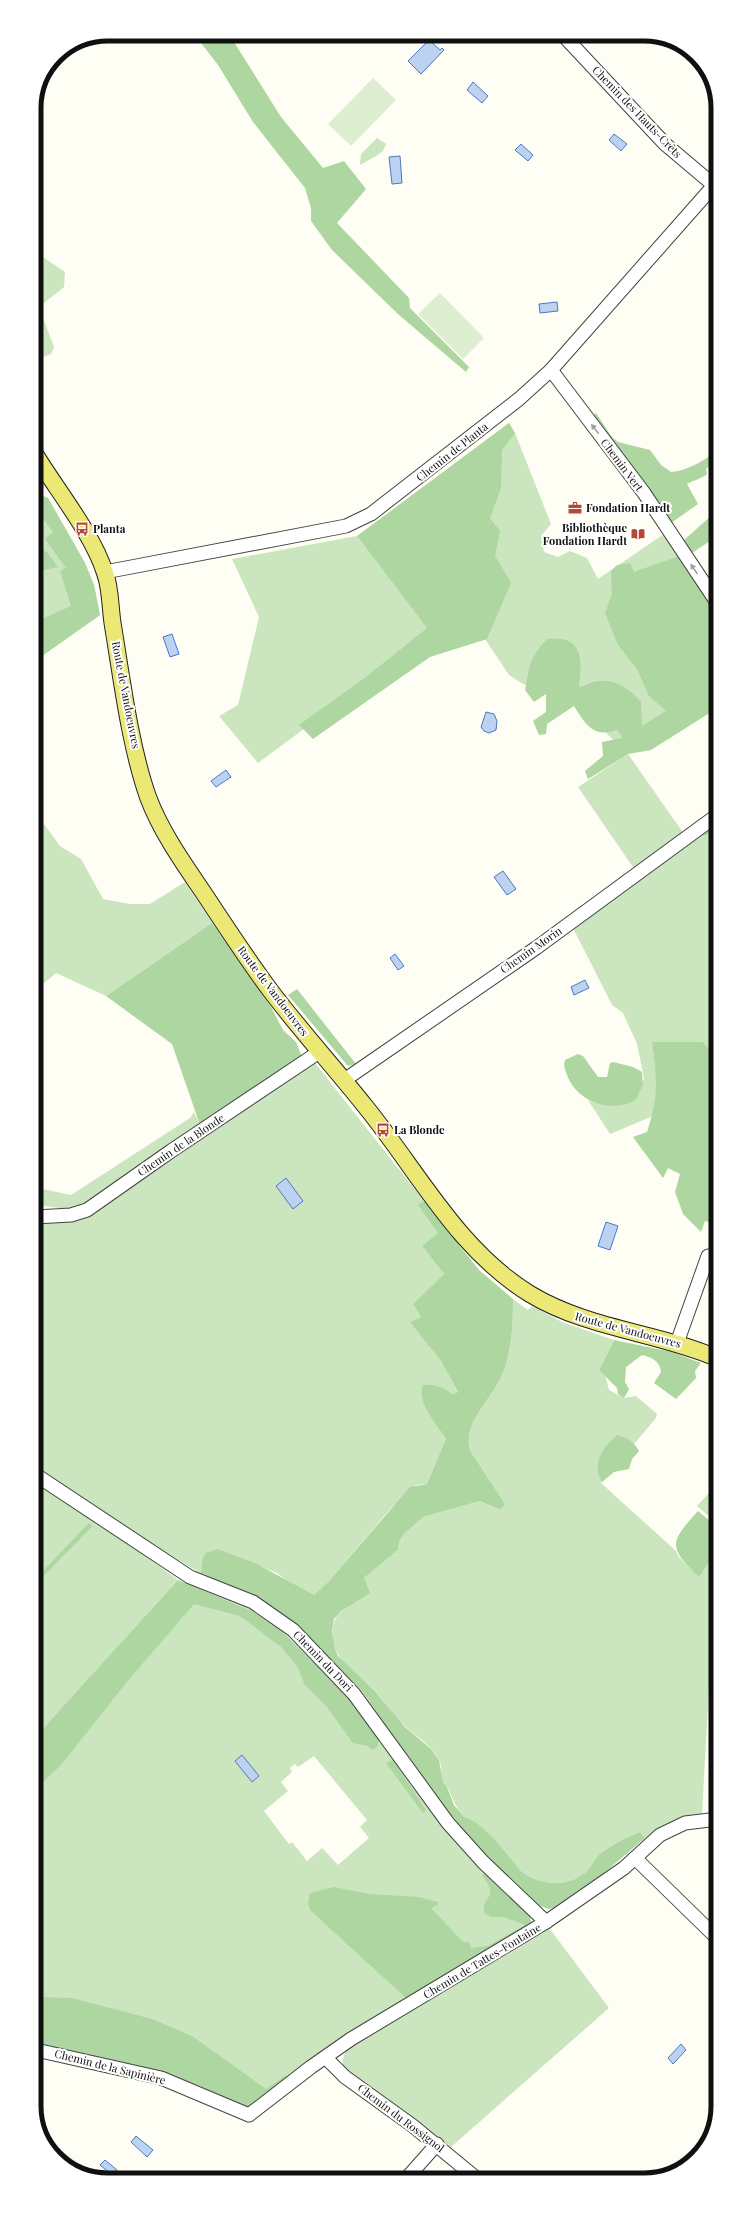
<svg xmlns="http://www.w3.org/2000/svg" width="752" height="2214" viewBox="0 0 752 2214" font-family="'Playfair Display',serif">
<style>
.green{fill:#cbe6bf;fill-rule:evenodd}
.forest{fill:#add6a0}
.pitch{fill:#deeed0}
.water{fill:#bdd2f1;stroke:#4a79c2}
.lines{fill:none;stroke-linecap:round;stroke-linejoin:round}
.minor-casing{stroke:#434343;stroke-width:15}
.major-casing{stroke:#212121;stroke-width:18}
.minor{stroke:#fff;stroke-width:13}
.major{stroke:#ece876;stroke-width:16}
.oneway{fill:#9f9f9f}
.labels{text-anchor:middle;stroke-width:4;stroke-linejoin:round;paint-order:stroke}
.street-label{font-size:11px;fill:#101010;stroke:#fff}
.poi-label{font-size:11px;font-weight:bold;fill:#101010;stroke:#fff;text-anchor:start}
.rim{fill:none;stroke:#101010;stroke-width:5}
</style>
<rect width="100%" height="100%" fill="#fefef4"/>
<g class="green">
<path d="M377 138 386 144 383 151 376 156 360 165 361 154Z"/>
<path d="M34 251 65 272 64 287 39 307 54 347 51 354 41 358 34 353Z"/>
<path d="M509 423 515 433 551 524 541 536 544 552 558 557 570 551 587 558 598 579 664 534 716 609V694L625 753 575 699 523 684 509 675 397 507Z"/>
<path d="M35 493 48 498 85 563 94 585 100 615 35 661Z"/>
<path d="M357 536 432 634 258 763 219 716 238 705 259 617 232 559Z"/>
<path d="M628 754 684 834 635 870 578 787Z"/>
<path d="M35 820 44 824 60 846 81 859 103 899 130 904H150L185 882 212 923 106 996 56 973 35 991Z"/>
<path d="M716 822 717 1057 703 1042H652L658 1086 653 1116 610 1134 588 1100 595 1103 636 1100 644 1078 637 1044 623 1013 612 1005 572 926Z"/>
<path d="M315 1063 424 1201 419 1205 439 1233 422 1246 444 1274 413 1304 421 1317 411 1322 441 1361 458 1392 452 1394 438 1386 423 1385 425 1405 446 1438 427 1484 416 1485 391 1508 329 1581 314 1595 293 1585 277 1573 218 1549 202 1574 124 1527 36 1468 35 1222 69 1221 90 1214Z"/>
<path d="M194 1112 200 1125 81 1208 65 1209 39 1205 35 1208V1190L38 1188 71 1195 190 1118Z"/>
<path d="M513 1299 528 1310 532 1306 562 1322 614 1340 599 1370 605 1375 609 1390 624 1398 636 1396 657 1414 656 1418 601 1483 676 1551 679 1557 699 1577 709 1562 717 1556V1658L710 1667 702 1815C678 1818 665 1825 645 1838L640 1832C628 1839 607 1848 597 1857 593 1861 592 1866 588 1870 570 1888 542 1886 522 1872 508 1856 484 1821 464 1817 456 1808 453 1799 448 1788 447 1786 444 1784 443 1781 440 1774 443 1767 439 1760 432 1745 417 1738 405 1726 394 1716 386 1703 376 1692 361 1675 335 1663 333 1639 328 1598 371 1611 364 1578L398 1550 399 1542 404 1534 423 1517 480 1501 501 1510 505 1504 471 1452C460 1425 492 1399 502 1375 512 1352 513 1324 513 1299Z"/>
<path d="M36 1484 93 1518 178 1580 36 1736V1584L93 1526 89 1524 36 1578Z"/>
<path d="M717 1484V1523L697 1506Z"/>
<path d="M191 1586 251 1609 287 1636 393 1758 420 1797 447 1831 485 1873 529 1914 532 1924 249 2111 200 2086 159 2072 36 2043V1751ZM314 1756 367 1820 360 1827 369 1838 338 1865 322 1848 307 1861 292 1842 289 1844 264 1811 288 1791 281 1782 292 1772 290 1768 295 1764 298 1767Z"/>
<path d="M550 1929 609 2008 451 2147 344 2068C341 2059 344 2053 351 2046Z"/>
</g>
<g class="forest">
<path d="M194 34H229L281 117 323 168 344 161 366 189 337 223 409 298 410 308 469 367 466 372 399 315 332 250 311 221V208L305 188 253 122 218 65Z"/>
<path d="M596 413 612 437 618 442 650 450 661 465 671 472C687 471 703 461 716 452V461L706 469 707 474C702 479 693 480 687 484L698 504 671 523 593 416Z"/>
<path d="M509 423 515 433 502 450 501 488 490 518 500 531 495 556 511 583 487 639 430 657 313 739 299 725 366 677 427 628 357 536Z"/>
<path d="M35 493 48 498 85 563 94 585 100 615 35 661V622L71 606 60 571 66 568 45 539 53 532 37 511 35 512Z"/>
<path d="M716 508V537L692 553 684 540 712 515Z"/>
<path d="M35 548 47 552 58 567 35 572Z"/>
<path d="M679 556 716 609V709L651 750 628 754 588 779 585 771 603 756 602 742 623 738 617 730C593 738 586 725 574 706L547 724 546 734 539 735 533 721 546 712V694L534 702 525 690C530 665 529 659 547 639 584 635 582 660 579 687 585 687 588 683 594 682 613 677 629 688 641 702L642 726 666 711 649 696 637 669 618 645 605 613 612 594 611 571 617 565 630 563 634 572Z"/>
<path d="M716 822V832L694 838Z"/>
<path d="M212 923 271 1007 283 1030 296 1042 302 1057 200 1125 172 1044 106 996Z"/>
<path d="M297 989 356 1064 348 1066 288 995Z"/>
<path d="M652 1042H703L717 1057V1224L705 1221 701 1232 683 1214 675 1192 680 1174 668 1168 663 1178 633 1137 647 1132C659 1097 657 1078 652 1042Z"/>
<path d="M578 1054 583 1056 598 1077H607L610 1063 613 1062 633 1067 642 1072 643 1084 636 1100C611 1114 577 1102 567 1075 565 1069 563 1066 565 1060Z"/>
<path d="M424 1201 479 1270 513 1299C513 1324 512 1352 502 1375 492 1399 460 1425 471 1452L505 1504 501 1510 480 1501 423 1517 404 1534 399 1542 398 1550 364 1578 370 1593 341 1611 334 1619 332 1631 335 1649 338 1656 374 1690 405 1727 431 1749 439 1760 443 1782 447 1787 454 1805 464 1817C484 1821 508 1856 522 1872 542 1886 570 1888 588 1870 592 1866 593 1861 597 1857 606 1848 628 1837 640 1832L645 1838 605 1872 553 1908 548 1909 538 1905 473 1843 410 1761 362 1691 294 1622 265 1602 201 1573 203 1558 206 1553 218 1549 257 1564 314 1595 329 1581 410 1487 427 1484 446 1438C437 1425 416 1402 423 1385 434 1384 443 1387 452 1394L458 1392 441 1361 410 1322 421 1317 413 1304 444 1274 422 1246 438 1233 418 1205Z"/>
<path d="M614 1340 672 1352 701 1363 695 1371 696 1378 676 1399 654 1383 661 1372C660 1361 651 1357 642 1355L626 1367 625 1382 629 1389 624 1398 618 1394 617 1388 599 1370Z"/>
<path d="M617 1435C628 1438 634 1442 639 1451L632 1459 629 1469 614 1472 602 1482C591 1464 603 1447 617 1435Z"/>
<path d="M698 1511 717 1527V1556L709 1562 699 1577C668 1547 669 1543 698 1511Z"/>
<path d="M89 1523 93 1526 36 1584V1578Z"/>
<path d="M178 1580 263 1616 287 1636 347 1696 379 1740 378 1746 373 1750 368 1746 353 1743 326 1706 305 1685 297 1666 281 1647 240 1616 194 1604 126 1683 62 1764 36 1789V1736Z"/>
<path d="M393 1760 426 1810 423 1813 386 1763Z"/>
<path d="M485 1873 529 1914 532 1924 407 1999 310 1910 308 1903 310 1893 334 1887 370 1894 418 1897 438 1902V1905L431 1908 463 1942H469L471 1948 488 1946 525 1925 504 1917H491L484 1913C482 1892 501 1901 482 1875Z"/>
<path d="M36 1997 72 1998 152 2019 192 2036 266 2089 286 2075 289 2078 249 2111 200 2086 159 2072 36 2043Z"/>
</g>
<g class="pitch">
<path d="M373 78 396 100 351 146 328 124Z"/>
<path d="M440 293 484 338 463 359 418 314Z"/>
</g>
<g class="water">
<path d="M429 40 440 50 442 48 444 50 421 74 408 61Z"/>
<path d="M473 82 488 96 482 103 467 90Z"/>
<path d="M614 134 627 144 621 151 609 140Z"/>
<path d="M521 144 533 155 528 161 515 150Z"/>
<path d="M400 156 402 183 392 184 389 157Z"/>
<path d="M557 302 558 311 540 313 539 304Z"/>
<path d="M172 634 179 654 170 657 163 637Z"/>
<path d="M486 712 494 714 497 721 496 730 489 733 484 731 481 727Z"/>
<path d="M226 770 231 777 216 787 211 781Z"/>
<path d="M503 871 516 889 507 895 494 877Z"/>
<path d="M395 954 404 966 398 970 390 958Z"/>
<path d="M585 980 589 988 574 995 571 987Z"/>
<path d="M286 1178 303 1201 293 1209 276 1186Z"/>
<path d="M606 1222 618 1226 610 1250 598 1246Z"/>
<path d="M242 1755 259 1776 252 1782 235 1761Z"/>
<path d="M681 2044 686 2050 673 2064 668 2058Z"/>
<path d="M136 2136 153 2150 147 2157 131 2142Z"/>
<path d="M105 2160 117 2170 112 2175 100 2165Z"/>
</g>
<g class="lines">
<g class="minor-casing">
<g id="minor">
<path d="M562 34 665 144 716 187"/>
<path d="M551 370 644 493 716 601"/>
<path d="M105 572 346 526 371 514 519 399 551 370 709 191 716 188"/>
<path d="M343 1081 536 948 716 816"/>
<path d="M35 1217 71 1215 87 1210 171 1151 319 1052"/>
<path d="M677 1343 708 1256"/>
<path d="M36 1475 190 1577 253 1602 293 1630 354 1694 448 1823 483 1862 546 1922"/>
<path d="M635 1858 718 1939"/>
<path d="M36 2050 161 2078 249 2115 311 2067 351 2039 546 1922 624 1868 660 1835 685 1823 718 1819"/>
<path d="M326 2058 345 2077 413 2126 476 2178"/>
<path d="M406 2179 437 2144"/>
</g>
</g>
<g class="major-casing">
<path id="major" d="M35 454C56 489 93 534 105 573 111 589 110 609 113 626 122 680 130 746 148 797 161 832 184 864 205 895 226 927 247 959 270 990 300 1030 334 1067 365 1106 418 1171 457 1249 530 1294 588 1329 656 1332 717 1358"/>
</g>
<use href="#minor" class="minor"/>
<use href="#major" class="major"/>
</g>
<defs><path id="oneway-solid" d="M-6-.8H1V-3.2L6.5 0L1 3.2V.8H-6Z"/></defs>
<g class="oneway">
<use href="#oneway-solid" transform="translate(595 429) rotate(-127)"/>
<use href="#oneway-solid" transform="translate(694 569) rotate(-124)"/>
</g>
<defs>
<g id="office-bare" transform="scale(1.08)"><path d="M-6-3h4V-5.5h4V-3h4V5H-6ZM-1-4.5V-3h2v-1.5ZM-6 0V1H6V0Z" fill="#b44934" stroke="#fff" stroke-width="2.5" paint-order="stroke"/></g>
<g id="bus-bare" transform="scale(1.08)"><path d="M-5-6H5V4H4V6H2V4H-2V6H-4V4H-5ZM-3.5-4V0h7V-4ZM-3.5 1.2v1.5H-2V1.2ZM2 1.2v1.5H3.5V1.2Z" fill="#b44934" stroke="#fff" stroke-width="2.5" paint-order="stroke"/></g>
<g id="library-bare" transform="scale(1.08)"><path d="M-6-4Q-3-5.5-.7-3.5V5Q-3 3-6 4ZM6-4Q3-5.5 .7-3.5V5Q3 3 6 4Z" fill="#b44934" stroke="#fff" stroke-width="2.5" paint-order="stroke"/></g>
</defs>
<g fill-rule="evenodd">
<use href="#office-bare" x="575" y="508"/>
<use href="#bus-bare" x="82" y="529"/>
<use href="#library-bare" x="638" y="534"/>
<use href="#bus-bare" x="383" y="1130"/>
</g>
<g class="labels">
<g class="street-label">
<text transform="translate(637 112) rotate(46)" y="4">Chemin des Hauts-Crêts</text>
<text transform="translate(452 452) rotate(-38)" y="4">Chemin de Planta</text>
<text transform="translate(622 465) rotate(53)" y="4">Chemin Vert</text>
<text transform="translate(126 695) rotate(79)" y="4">Route de Vandoeuvres</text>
<text transform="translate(531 950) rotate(-35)" y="4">Chemin Morin</text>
<text transform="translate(273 991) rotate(53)" y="4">Route de Vandoeuvres</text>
<text transform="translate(181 1145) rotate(-34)" y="4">Chemin de la Blonde</text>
<text transform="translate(628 1330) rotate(15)" y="4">Route de Vandoeuvres</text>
<text transform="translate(323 1661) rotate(46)" y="4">Chemin du Dori</text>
<text transform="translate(482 1961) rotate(-31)" y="4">Chemin de Tattes-Fontaine</text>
<text transform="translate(110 2067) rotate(14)" y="4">Chemin de la Sapinière</text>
<text transform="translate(401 2118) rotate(37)" y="4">Chemin du Rossignol</text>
</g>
<g class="poi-label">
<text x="586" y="512">Fondation Hardt</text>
<text x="627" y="532" text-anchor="end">Bibliothèque<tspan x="627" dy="13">Fondation Hardt</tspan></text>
<text x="93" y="533">Planta</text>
<text x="394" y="1134">La Blonde</text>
</g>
</g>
<path d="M0 0H752V2214H0ZM108 41H644A67 67 0 0 1 711 108V2106A67 67 0 0 1 644 2173H108A67 67 0 0 1 41 2106V108A67 67 0 0 1 108 41Z" fill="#fff" fill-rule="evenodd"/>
<path class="rim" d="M108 41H644A67 67 0 0 1 711 108V2106A67 67 0 0 1 644 2173H108A67 67 0 0 1 41 2106V108A67 67 0 0 1 108 41Z"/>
</svg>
